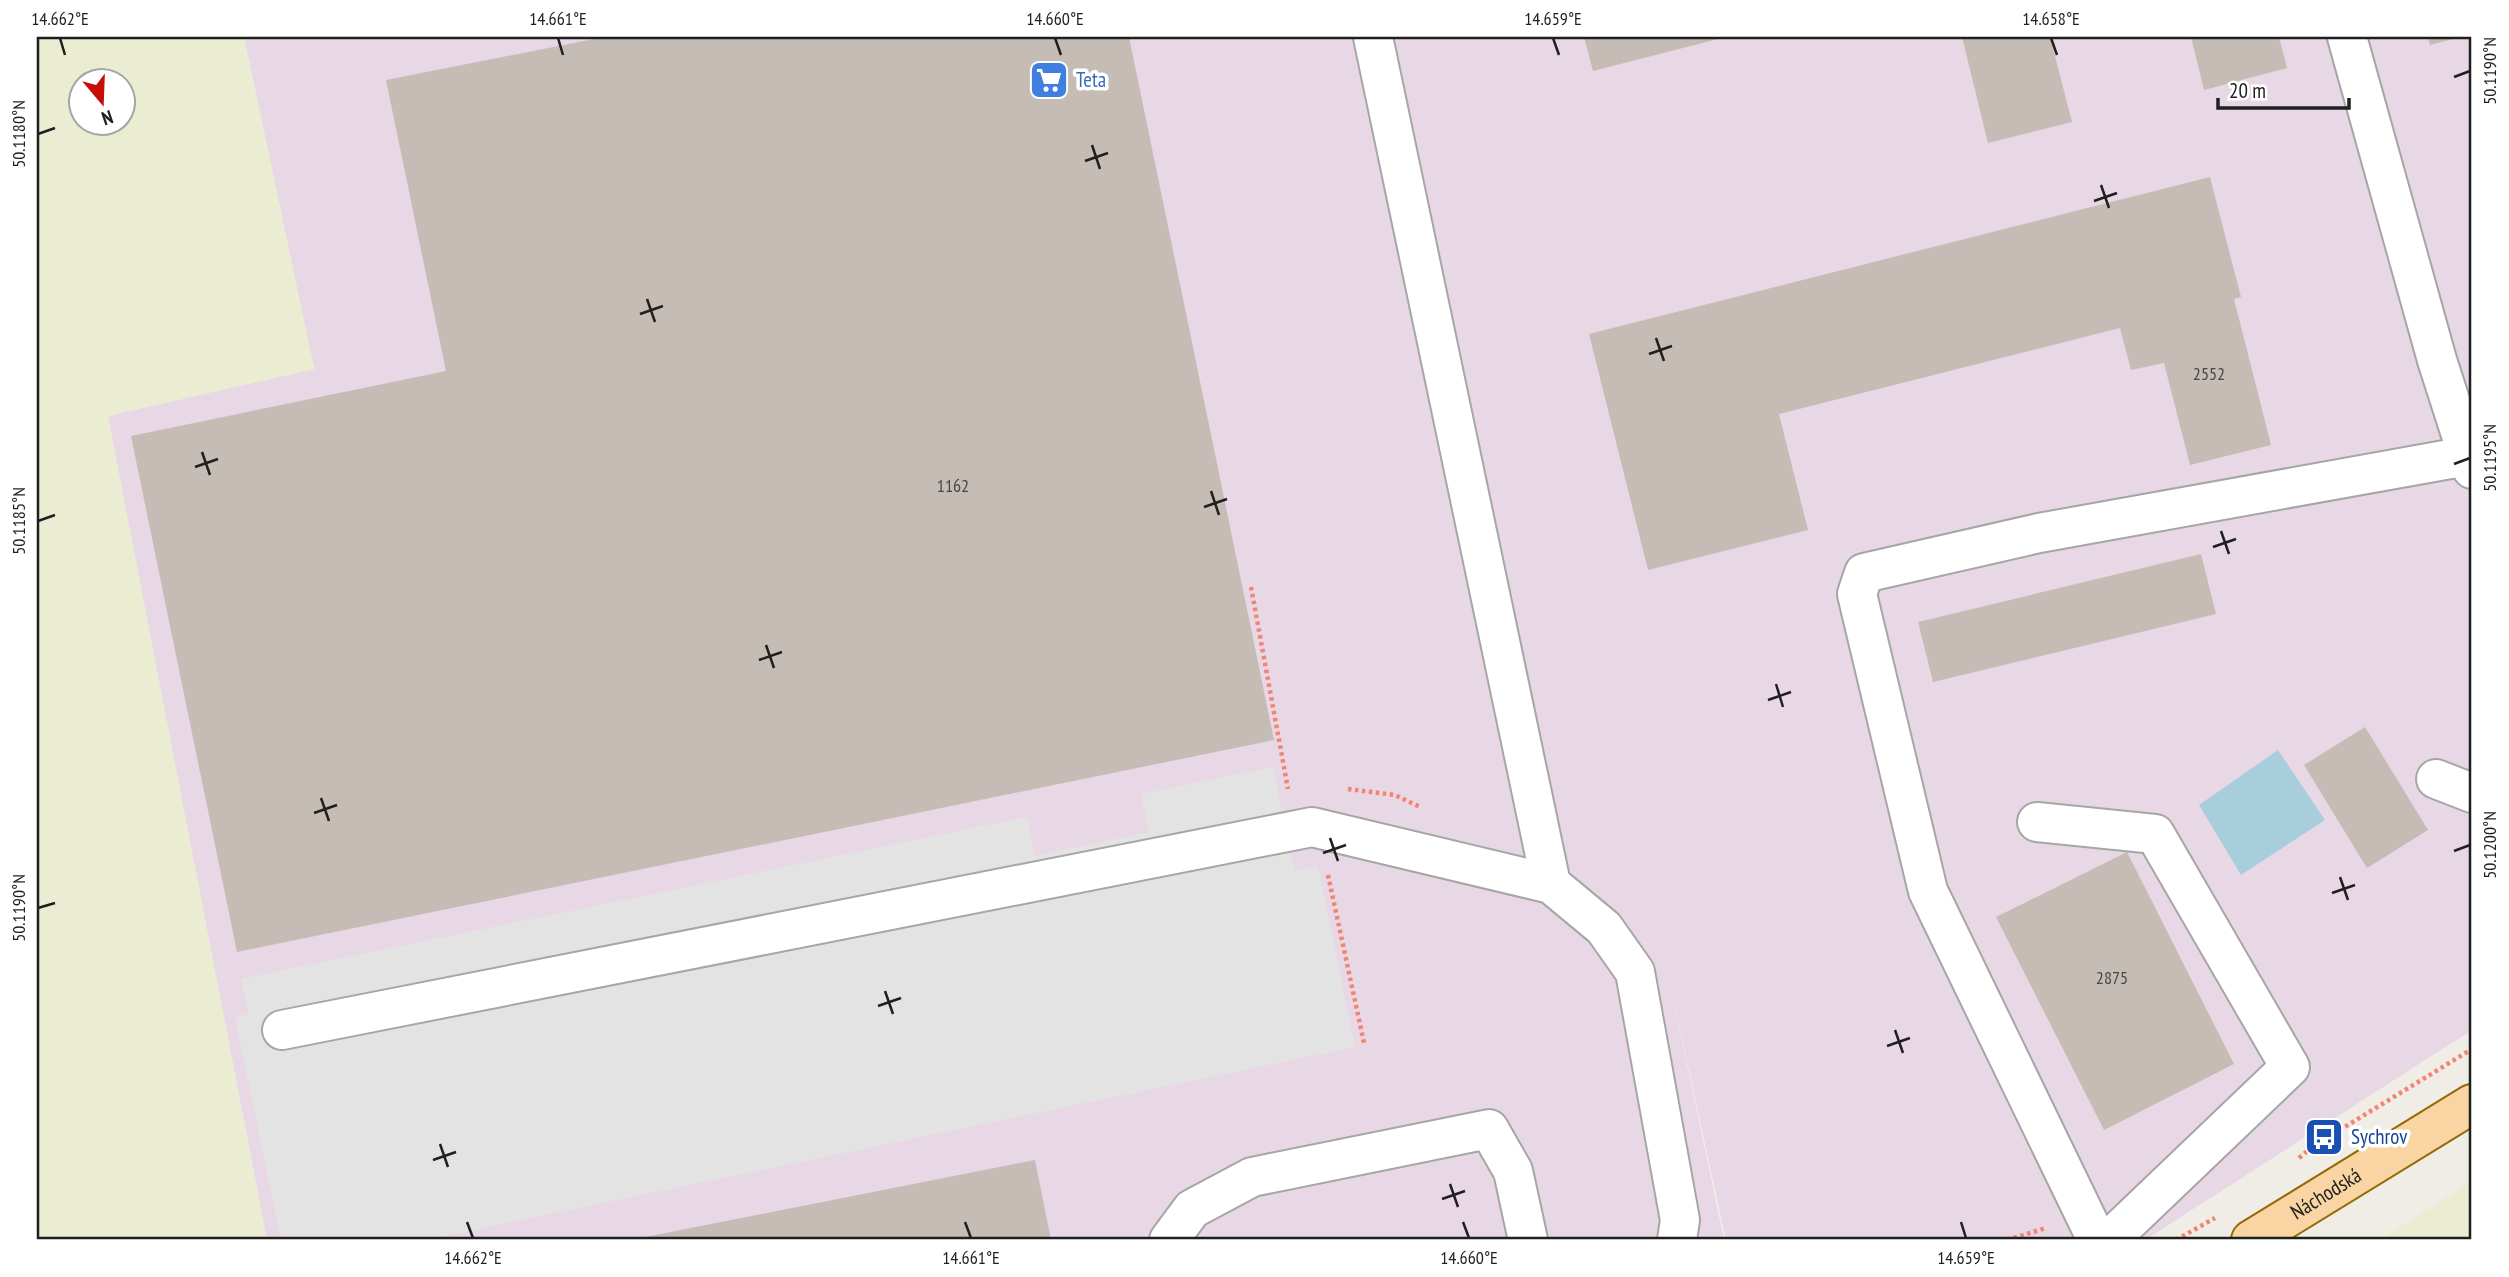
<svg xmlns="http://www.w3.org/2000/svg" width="2509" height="1277" viewBox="0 0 2509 1277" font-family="'PT Sans Narrow',sans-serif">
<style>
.industrial{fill:#e8d8e5}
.farmland{fill:#ebedd2;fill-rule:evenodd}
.parking{fill:#e3e3e3}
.water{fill:#a8cedb}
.building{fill:#c4bcb5}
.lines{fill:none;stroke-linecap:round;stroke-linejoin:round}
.minor-casing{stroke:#a6a6a6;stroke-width:42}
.major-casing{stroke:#956906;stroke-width:42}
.path{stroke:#f48372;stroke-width:4.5;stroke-dasharray:3.5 3.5;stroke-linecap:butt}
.minor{stroke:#fff;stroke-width:38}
.major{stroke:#f8d5a2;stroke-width:38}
.ticks{fill:none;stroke:#1f1f1f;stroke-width:2.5}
.labels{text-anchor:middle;stroke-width:7;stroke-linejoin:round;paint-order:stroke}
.number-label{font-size:18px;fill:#484644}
.shop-label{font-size:21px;fill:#366cbe;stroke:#fff;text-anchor:start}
.transit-label{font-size:21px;fill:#164399;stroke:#fff;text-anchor:start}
.street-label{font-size:21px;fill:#1f1f1f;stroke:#fff}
.neatline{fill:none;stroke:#1f1f1f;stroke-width:2.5}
.ticks-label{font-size:18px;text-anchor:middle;fill:#1f1f1f}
</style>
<rect width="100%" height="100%" fill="#f0ede6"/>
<path class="industrial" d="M244 37H2472V1030L2145 1240H1726L1670 983 1724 1240H267L107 415 314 369Z"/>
<g class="farmland">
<path d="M37 37H244L314 369 108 416 267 1240H37ZM80 80H122V122H80Z"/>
<path d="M2472 1181V1240H2379Z"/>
</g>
<path class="parking" d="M1273 767 1294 871 1318 866 1355 1047 424 1240H281L235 1017 249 1014 241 979 1027 817 1035 856 1149 832 1141 794Z"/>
<path class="water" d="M2278 750 2325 820 2241 875 2199 805Z"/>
<g class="building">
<path d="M604 37H1129L1274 740 237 952 131 436 446 371 386 80Z"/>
<path d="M1584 37H1722V38L1593 71Z"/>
<path d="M1962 37H2050L2072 122 1988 143Z"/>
<path d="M2191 37H2279L2287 68 2204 90Z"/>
<path d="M2428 37H2457V38L2430 45Z"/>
<path d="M2210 177 2241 297 2234 299 2271 445 2190 465 2164 363 2131 370 2120 328 1779 414 1808 530 1648 570 1589 334Z"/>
<path d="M2201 554 2216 614 1933 682 1918 622Z"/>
<path d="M2365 727 2428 830 2367 868 2304 765Z"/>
<path d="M2127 852 2234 1064 2104 1130 1996 917Z"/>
<path d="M1035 1160 1051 1240H635V1239Z"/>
</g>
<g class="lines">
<g class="minor-casing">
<g id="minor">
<path d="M1373 37 1551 884"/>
<path d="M2347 37 2437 360 2472 469"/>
<path d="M2436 779 2472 793"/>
<path d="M2037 822 2155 834 2290 1067 2109 1240"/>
<path d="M282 1030 1312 827 1551 884 1604 928 1635 972 1680 1220 1677 1240"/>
<path d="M1169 1240 1192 1209 1252 1177 1489 1129 1513 1171 1528 1240"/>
<path d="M2097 1240 1928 891 1857 594 1864 573 2039 533 2467 456"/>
</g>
</g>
<g class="major-casing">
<g id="major">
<path id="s1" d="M2251 1240 2472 1104"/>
</g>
</g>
<g class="path">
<path d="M1251 587 1288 789"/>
<path d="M1348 789 1395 795 1420 807"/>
<path d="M1328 875 1364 1043"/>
<path d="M2299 1158 2312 1147 2472 1049"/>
<path d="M2007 1240 2046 1228"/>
<path d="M2176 1240 2215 1218"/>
</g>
<use href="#minor" class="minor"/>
<use href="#major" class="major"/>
</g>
<path class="ticks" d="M60 38 65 55M558 38 563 55M1055 38 1061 55M1553 38 1559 55M2051 38 2057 55M2454 77 2470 71M38 134 55 128M1092 145 1100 169M1085 161 1108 153M2101 185 2109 208M2094 201 2117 193M647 299 655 322M640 314 663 306M1656 338 1664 361M1649 354 1672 346M202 452 210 475M2454 464 2470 458M195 467 218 459M1211 491 1219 515M1204 507 1227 499M38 521 55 515M2221 531 2229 554M2213 547 2236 539M766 645 774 668M759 660 782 652M1776 684 1783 707M1768 700 1791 692M321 798 329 821M314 813 337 805M1330 838 1338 861M2454 851 2470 845M1323 853 1346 845M2340 877 2348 900M2332 893 2355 885M38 908 55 903M885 991 893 1014M878 1006 901 998M1895 1030 1903 1053M1887 1046 1910 1038M440 1144 448 1167M433 1160 456 1152M1450 1184 1458 1207M1442 1199 1465 1191M467 1222 473 1238M965 1222 971 1238M1463 1222 1469 1238M1961 1222 1966 1238"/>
<defs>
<g id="supermarket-square" transform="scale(2.0125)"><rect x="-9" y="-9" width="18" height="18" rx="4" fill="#3f7fe0" stroke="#fff"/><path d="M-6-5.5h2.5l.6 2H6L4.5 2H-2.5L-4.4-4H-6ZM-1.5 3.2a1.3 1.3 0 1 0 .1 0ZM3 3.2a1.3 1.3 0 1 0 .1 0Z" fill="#fff"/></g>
<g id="bus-square" transform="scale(2.0125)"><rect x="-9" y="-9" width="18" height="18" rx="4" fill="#1a4fb4" stroke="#fff"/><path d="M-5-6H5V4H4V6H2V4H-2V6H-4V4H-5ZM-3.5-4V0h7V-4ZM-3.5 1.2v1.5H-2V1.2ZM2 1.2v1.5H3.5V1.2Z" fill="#fff"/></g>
</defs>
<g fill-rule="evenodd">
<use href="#supermarket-square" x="1049" y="80"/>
<use href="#bus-square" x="2324" y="1137"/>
</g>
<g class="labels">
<g class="number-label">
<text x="2209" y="380">2552</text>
<text x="953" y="492">1162</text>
<text x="2112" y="984">2875</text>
</g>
<g class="shop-label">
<text x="1076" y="87">Teta</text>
</g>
<g class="transit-label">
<text x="2351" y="1144">Sychrov</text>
</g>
<g class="street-label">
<text dy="7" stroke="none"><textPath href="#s1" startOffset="88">Náchodská</textPath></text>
</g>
</g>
<rect width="2509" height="1277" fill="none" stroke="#ffffff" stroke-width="77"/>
<g transform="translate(102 102) rotate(161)"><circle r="33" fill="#ffffff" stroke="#a5a5a5" stroke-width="2"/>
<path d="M0-5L12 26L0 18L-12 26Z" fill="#c60d08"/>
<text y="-10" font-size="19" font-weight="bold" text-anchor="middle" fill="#1f1f1f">N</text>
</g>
<path d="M2218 98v10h131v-10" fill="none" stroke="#1f1f1f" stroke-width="3.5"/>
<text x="2229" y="98" font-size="21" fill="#1f1f1f" stroke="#ffffff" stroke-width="5" paint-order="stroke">20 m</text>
<rect x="38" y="38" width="2432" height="1200" class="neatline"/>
<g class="ticks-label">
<text x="60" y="25">14.662°E</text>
<text x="558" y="25">14.661°E</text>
<text x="1055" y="25">14.660°E</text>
<text x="1553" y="25">14.659°E</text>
<text x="2051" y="25">14.658°E</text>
<text transform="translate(2490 71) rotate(-90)" y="6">50.1190°N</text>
<text transform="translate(19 134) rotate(-90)" y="6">50.1180°N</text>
<text transform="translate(2490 458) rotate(-90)" y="6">50.1195°N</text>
<text transform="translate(19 521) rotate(-90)" y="6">50.1185°N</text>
<text transform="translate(2490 845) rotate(-90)" y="6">50.1200°N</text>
<text transform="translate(19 908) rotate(-90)" y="6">50.1190°N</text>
<text x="473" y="1264">14.662°E</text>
<text x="971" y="1264">14.661°E</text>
<text x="1469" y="1264">14.660°E</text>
<text x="1966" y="1264">14.659°E</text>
</g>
</svg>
